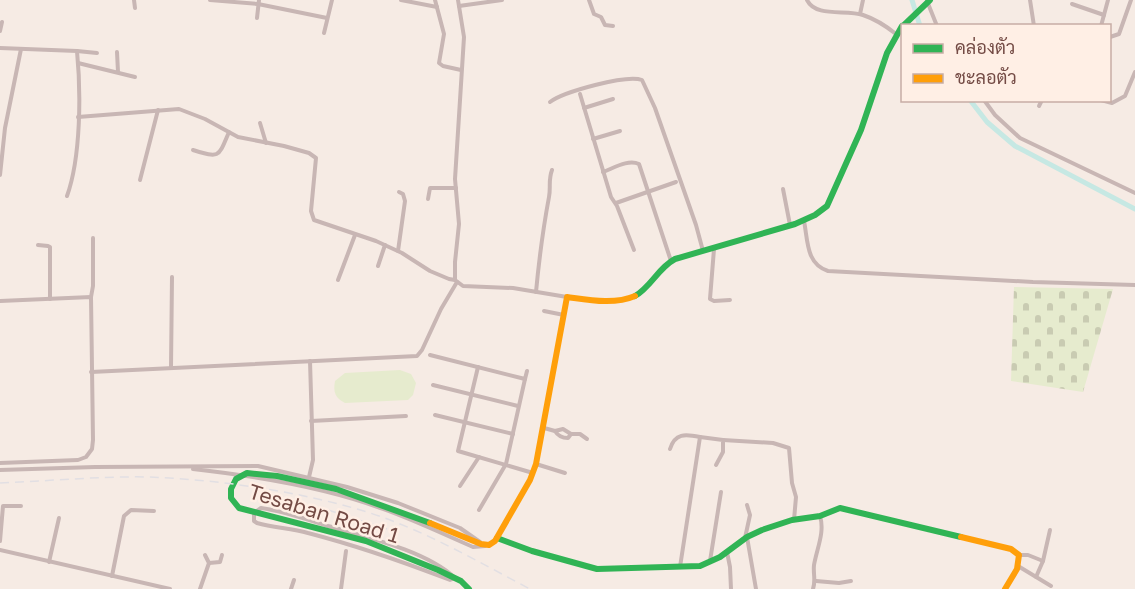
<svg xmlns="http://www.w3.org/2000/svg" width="1135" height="589" viewBox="0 0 1135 589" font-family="'Golos Text',Sarabun,sans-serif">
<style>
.cemetery{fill:url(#cemetery-stones)}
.pitch{fill:#e6ebce}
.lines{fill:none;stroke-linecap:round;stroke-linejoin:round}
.canal{stroke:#c6e8e3;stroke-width:5}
.street{stroke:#c8b6b4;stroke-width:4}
.fast{stroke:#30b455;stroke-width:6}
.slow{stroke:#ff9f0a;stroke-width:6}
.rail{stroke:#e2dfe3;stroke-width:1.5;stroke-dasharray:9 6;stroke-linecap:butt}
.labels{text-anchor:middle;stroke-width:5;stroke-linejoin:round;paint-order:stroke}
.street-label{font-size:21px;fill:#744b45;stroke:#ffefe5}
</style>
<defs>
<pattern id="cemetery-stones" width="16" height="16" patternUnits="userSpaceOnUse" patternTransform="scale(1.5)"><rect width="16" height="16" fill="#e6ebce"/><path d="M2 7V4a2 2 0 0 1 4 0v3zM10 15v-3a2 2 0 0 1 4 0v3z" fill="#c9cbb2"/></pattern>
</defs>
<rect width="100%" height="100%" fill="#f6ebe4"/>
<path class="cemetery" d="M1014 287 1113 289 1083 392 1011 381Z"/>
<path class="pitch" d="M400 370 411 374 416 383 413 395 408 400 345 403C335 398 333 392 335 381L345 373Z"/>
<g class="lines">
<g class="canal">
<path d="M912 0 920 26"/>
<path d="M970 100 987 122 1015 146 1135 209"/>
</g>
<g class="street">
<path d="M134 0 135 8"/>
<path d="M210 0 258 4 327 18"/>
<path d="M401 0 437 7"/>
<path d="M435 0 444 34 439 63 443 66 461 70"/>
<path d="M458 0 464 37 455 179 459 224 455 262V280L463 286 513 288 567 297"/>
<path d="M589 0 594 14 601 17 605 25 613 26"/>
<path d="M807 0C816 18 846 9 863 15 875 19 886 26 896 34"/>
<path d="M1030 0 1034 26"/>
<path d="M927 1 937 26"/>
<path d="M1072 4 1104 15"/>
<path d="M459 6 502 0"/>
<path d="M860 14 863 0"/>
<path d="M257 18 259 0"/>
<path d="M1101 26 1108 0"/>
<path d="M0 31 2 22"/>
<path d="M324 33 332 0"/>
<path d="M1110 37 1119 34 1131 0"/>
<path d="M0 48 77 51C81 92 81 157 67 196"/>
<path d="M77 51 97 53"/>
<path d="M117 52 118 72"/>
<path d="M78 63 135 77"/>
<path d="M580 94 611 197 617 206 634 250"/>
<path d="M984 100 995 115 1020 138 1135 193"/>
<path d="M1101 100 1112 103 1125 96 1135 72"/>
<path d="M550 102C563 92 627 74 642 80L655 108 696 225 703 251"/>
<path d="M1039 106 1042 100"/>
<path d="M584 108 613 99"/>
<path d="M78 117 179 109 205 119 238 137 284 146 309 153 316 158 311 211 314 220 376 241 402 253 430 271 449 279 455 280"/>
<path d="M260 123 266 143"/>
<path d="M593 139 620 131"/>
<path d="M193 150C220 158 218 158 229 132"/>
<path d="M603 172C614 168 628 159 639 164L671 261"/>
<path d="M0 175 5 128 21 49"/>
<path d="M140 180 158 110"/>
<path d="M783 189 790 225"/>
<path d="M428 199 430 188H456"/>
<path d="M616 203 676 182"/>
<path d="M804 221C808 241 806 264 828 271L1033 282 1135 285"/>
<path d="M38 245 48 246 50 247V299"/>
<path d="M714 249 710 299 714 301 730 300"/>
<path d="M398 251 405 201 403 194 399 192"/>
<path d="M378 266 385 245"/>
<path d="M338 280 355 235"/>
<path d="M536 292C539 260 543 229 549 197 551 187 548 181 552 170"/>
<path d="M91 297 93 286V238"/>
<path d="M0 301 91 297 93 440 92 449 86 457 78 460 0 463"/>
<path d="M544 311 564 315"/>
<path d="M430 355 525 379 527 371"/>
<path d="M171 367 172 277"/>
<path d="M478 367 458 451 533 473"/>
<path d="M91 372 417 356 422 350 441 309 457 282"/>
<path d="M433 385 518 406"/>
<path d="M435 415 513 434"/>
<path d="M311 421 406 416"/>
<path d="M544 428 555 431 563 429 571 434H580L587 439"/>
<path d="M555 431C558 436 562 438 568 438L571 434"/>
<path d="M700 437 723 440V452L716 465"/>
<path d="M723 440 773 443 789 448 792 483 796 497 794 520"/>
<path d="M670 449C675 433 685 434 700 437L680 567"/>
<path d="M536 464 565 473"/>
<path d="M193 469C255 476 325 487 383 509 414 520 443 534 473 547L485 546"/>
<path d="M0 470 95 467 258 466 347 487 398 503 460 528 480 542"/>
<path d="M309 477 313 460 310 361"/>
<path d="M460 486 479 457"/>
<path d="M261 508C283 511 306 519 328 526 366 537 427 551 455 578L450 580 442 577C398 560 354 545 308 533 291 528 274 528 257 523L254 521V513Z"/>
<path d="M479 510 506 464 525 379"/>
<path d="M747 537 756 589"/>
<path d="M745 538 750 515 747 505"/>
<path d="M0 541 3 506H21"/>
<path d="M0 550 170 589"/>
<path d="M727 552 730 567 731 589"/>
<path d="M1019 555H1028L1043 561"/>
<path d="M710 561 721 492"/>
<path d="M49 562 59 518"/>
<path d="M209 563 220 562 222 555"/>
<path d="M1018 566 1051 586"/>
<path d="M112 576 124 516 131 510 154 511"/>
<path d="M1036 577 1043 561 1050 530"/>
<path d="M816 581 839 583 851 581"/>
<path d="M200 589 209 563 205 555"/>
<path d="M291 589 294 580"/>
<path d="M341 589 346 551"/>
<path d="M813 589C816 580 813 574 814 565 817 548 825 532 820 516"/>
</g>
<g class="fast">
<path d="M903 26 930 0"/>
<path d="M635 296C651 287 658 268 675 259L795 224 815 215 827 206 861 130 887 53 902 26"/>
<path d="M430 523 336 489 277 476 247 473 236 479 231 489V498L239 508 366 541 438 570 461 581 469 589"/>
<path d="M497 538 532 551 597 569 700 566 720 557 747 537 762 530 792 520 820 516 840 508 961 537"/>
</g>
<g class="slow">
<path d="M430 523 481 544 489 545 495 541 530 480 536 464 567 297C589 300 614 305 635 296"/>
<path d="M961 537 1011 549 1019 555 1017 569 1005 589"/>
</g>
<g class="rail">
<path d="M0 483C50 481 100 476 150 477 219 480 290 490 357 509 417 526 475 560 530 589"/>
<path d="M328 510 387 529"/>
</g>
</g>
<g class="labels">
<g class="street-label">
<text transform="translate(324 514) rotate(17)" y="7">Tesaban Road 1</text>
</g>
</g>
<rect x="901" y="24" width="210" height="78" fill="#ffefe5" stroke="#c7ada5" stroke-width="1.5"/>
<rect x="913" y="44" width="30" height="9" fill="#30b455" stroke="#c7ada5" stroke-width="1.5"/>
<text x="955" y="54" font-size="18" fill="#744b45">คล่องตัว</text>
<rect x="913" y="74" width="30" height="9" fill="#ff9f0a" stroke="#c7ada5" stroke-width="1.5"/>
<text x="955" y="84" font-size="18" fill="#744b45">ชะลอตัว</text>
</svg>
